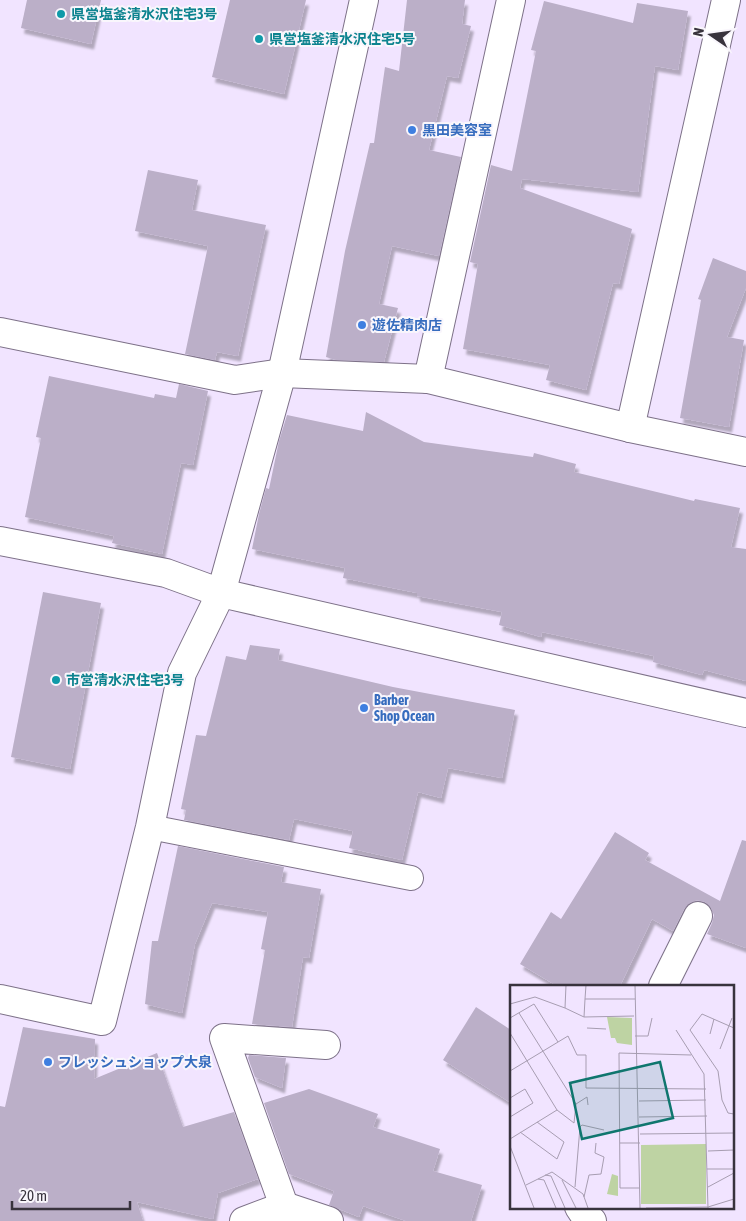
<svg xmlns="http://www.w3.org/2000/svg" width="746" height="1221" viewBox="0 0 746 1221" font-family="'Asap Condensed','Noto Sans JP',sans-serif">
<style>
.building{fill:#bbafc8;filter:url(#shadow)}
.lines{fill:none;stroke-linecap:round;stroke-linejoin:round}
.lane-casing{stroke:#7d7188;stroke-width:26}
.street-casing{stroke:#7d7188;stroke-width:30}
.lane{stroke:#fff;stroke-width:24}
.street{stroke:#fff;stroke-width:28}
.culture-dot{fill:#0f9aa8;stroke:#f9f6fc;stroke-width:2}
.shop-dot{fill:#3f7fe0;stroke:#f9f6fc;stroke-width:2}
.labels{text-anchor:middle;stroke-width:4;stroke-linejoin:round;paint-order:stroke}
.culture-label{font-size:14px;font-weight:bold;fill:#0d838f;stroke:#f9f6fc;text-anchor:start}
.shop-label{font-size:14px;font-weight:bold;fill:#366cbe;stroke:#f9f6fc;text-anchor:start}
.inset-road{fill:none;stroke:#a79db1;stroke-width:1}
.view{fill:#0f766e;fill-opacity:0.15;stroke:#0f766e;stroke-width:2.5}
.inset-edge{fill:none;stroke:#38333d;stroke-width:2.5}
</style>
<defs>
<filter id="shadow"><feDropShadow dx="3" dy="5.5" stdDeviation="1" flood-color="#0004"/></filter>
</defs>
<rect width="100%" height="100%" fill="#f1e4ff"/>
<g class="building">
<path d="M27 0H101L91 44 21 28Z"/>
<path d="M230 0H306L284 94 212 77Z"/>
<path d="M407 0H465L462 24 471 26 458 78 447 76 429 150 461 157 439 256 392 246 379 304 398 308 384 362 336 360 326 357 345 251 370 143H374L385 67 399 71Z"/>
<path d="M544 1 633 23 637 3 688 11 678 70 655 66 638 192 522 179 520 188 632 229 619 284 613 283 586 390 546 380 550 365 463 349 478 264 470 262 491 165 512 171 536 51 531 50Z"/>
<path d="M148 170 198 180 192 210 266 225 238 356 217 352 215 360 185 354 208 246 135 231Z"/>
<path d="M713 258 746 271V288L727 337 744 340 729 427 680 418 701 300 698 299Z"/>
<path d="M49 376 154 398 155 394 176 398 179 384 208 391 193 465 181 463 162 554 112 543 114 536 25 517 41 438 36 437Z"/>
<path d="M366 412 424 442 533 457 534 453 576 464 574 472 694 501 695 499 740 508 731 547 746 549V681L704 670 702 675 653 662 654 656 542 632 541 637 499 625 502 612 417 596V593L343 578 345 568 252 549 259 514 266 488 269 489 279 441 287 415 363 431Z"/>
<path d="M43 592 101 603 70 769 11 757Z"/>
<path d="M250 645 280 649 278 660 393 687 515 710 502 778 448 768 441 798 418 792 402 860 349 848 353 831 294 819 289 840 184 820 186 810 181 809 196 735 206 736 226 656 246 660Z"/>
<path d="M615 832 649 853 645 860 720 901 742 840 746 841V948L707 934 712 923 714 915 711 908 705 902 697 900 690 903 684 909 673 931 652 919 620 986H557L520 964 551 912 561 919Z"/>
<path d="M178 846 284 867 281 882 321 889 309 958 303 957 292 1027 252 1024 265 950 261 949 268 912 212 903 195 944 182 1013 145 1004 152 941H158Z"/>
<path d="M476 1007 511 1030V1103L443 1060Z"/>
<path d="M23 1027 95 1039 94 1079 157 1053 183 1127 234 1112 258 1179 218 1193 213 1219 137 1202 143 1221H0V1106L5 1107Z"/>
<path d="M249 1055 286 1058 282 1088 255 1077 248 1058Z"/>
<path d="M309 1089 378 1114 373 1127 440 1149 433 1171 482 1185 471 1221H406L363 1206 359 1217 329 1205 334 1191 289 1174 264 1103Z"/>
</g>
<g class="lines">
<g class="lane-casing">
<path id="lane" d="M150 827 411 878"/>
</g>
<g class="street-casing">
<g id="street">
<path d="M0 332 235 380 282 373 428 379 630 428 746 452"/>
<path d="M428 379 511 0"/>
<path d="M630 428 726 0"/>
<path d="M0 541 166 573 221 593 746 713"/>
<path d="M663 986 698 916"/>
<path d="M0 999 102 1021 150 827 182 673 221 593 282 373 364 0"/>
<path d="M284 1206 224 1038 326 1045"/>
<path d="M579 1207 587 1219 592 1221"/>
<path d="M244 1221 284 1206 329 1221"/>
</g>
</g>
<use href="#lane" class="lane"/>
<use href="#street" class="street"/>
</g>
<g class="culture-dot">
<circle cx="61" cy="14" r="5"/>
<circle cx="259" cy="39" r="5"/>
<circle cx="56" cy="680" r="5"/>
</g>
<g class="shop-dot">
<circle cx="412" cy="130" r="5"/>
<circle cx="362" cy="325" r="5"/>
<circle cx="364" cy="708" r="5"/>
<circle cx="48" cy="1062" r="5"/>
</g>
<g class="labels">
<g class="culture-label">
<text x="71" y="19">県営塩釜清水沢住宅3号</text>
<text x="269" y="44">県営塩釜清水沢住宅5号</text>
<text x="66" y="685">市営清水沢住宅3号</text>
</g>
<g class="shop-label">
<text x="422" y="135">黒田美容室</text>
<text x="372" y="330">遊佐精肉店</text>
<text x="374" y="705">Barber<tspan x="374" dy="16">Shop Ocean</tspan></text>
<text x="58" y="1067">フレッシュショップ大泉</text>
</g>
</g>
<g transform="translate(510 985)">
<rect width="224" height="224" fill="#f1e4ff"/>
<path d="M97 32 122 33V60L107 58 105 53H101ZM196 159V219H131V160ZM102 189 108 191V211L97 209Z" fill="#bed3a3"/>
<path class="inset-road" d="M56 0 55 23 74 32 124 31M76 0 75 14H125M125 0 130 223M0 19 25 12 55 23M74 32 75 14M0 33 24 19 48 57M77 43 96 44M224 43 192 29 180 45 208 86 212 115 218 128 224 129M166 45 194 89 198 223M0 48 47 125M200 49 204 34M125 51H138L142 33M210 64 222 33M0 86 58 51 67 70H76V103L196 104M0 113 15 104 23 118 0 132M129 116 196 115M66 119 77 112 78 120M129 132 197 131M10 147 47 174 54 157 27 137M130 149 224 148M0 154 47 125 64 138 66 119 9 28M110 158H130M0 161 24 223M198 166 224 165M197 184H224M35 190 41 191 55 223M28 194 34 195 46 223M52 195 66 223M16 200 42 187 73 209 78 223M65 202 70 142 72 140 94 145M198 202 224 188M130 203H110L109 68 181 70M74 212 79 190 91 189 94 172 85 168 86 158M136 223 198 222 224 214"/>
<path class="view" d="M150 77 163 133 72 154 60 98Z"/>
<rect width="224" height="224" class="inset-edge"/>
</g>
<g transform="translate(711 35) rotate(283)" stroke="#f9f6fc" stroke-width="4" paint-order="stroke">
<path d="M0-4L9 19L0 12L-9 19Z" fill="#38333d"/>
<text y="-8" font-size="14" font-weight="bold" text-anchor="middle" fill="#38333d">N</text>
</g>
<path d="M12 1201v8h118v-8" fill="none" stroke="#38333d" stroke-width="2.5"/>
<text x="20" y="1201" font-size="15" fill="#38333d" stroke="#f9f6fc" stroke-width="4" paint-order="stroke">20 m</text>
</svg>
